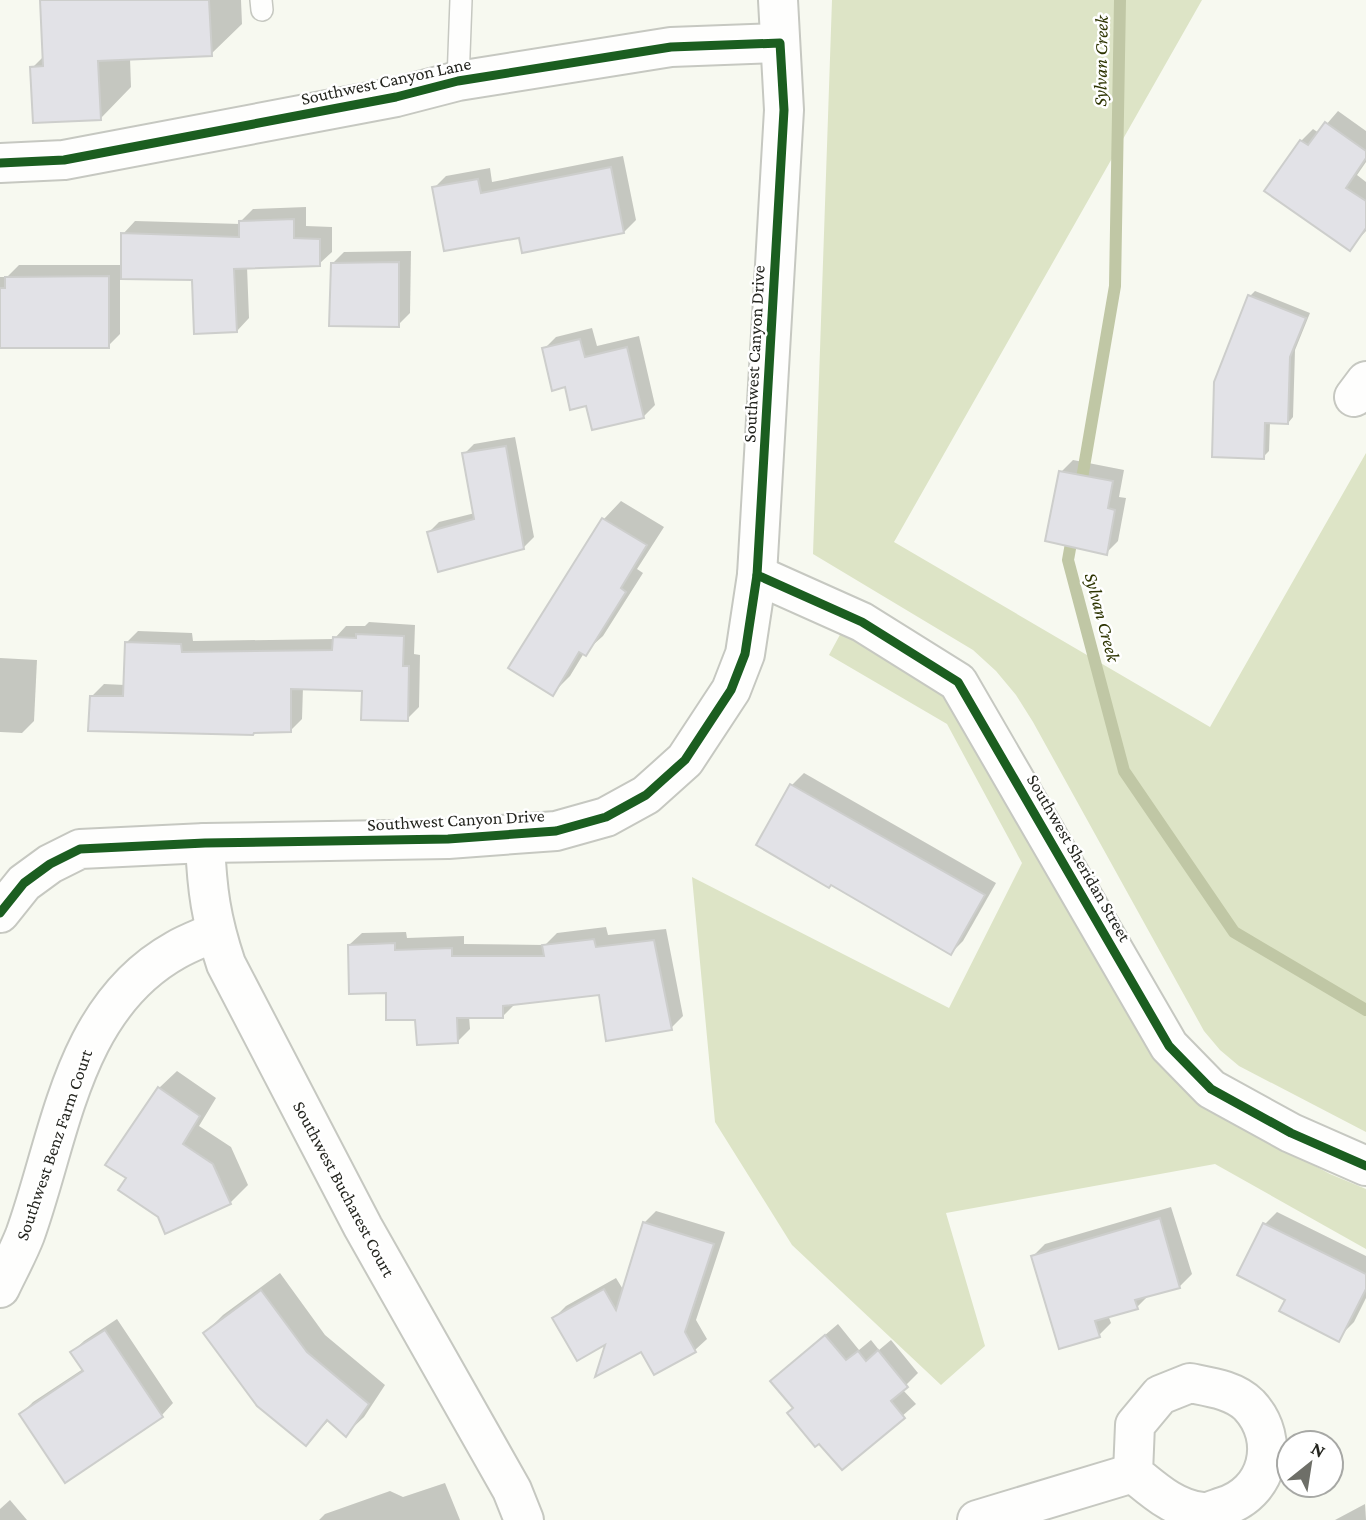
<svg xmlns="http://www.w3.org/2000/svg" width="1366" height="1520" viewBox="0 0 1366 1520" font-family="'Crimson Pro',serif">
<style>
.forest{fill:#dde4c6}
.shadow{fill:#0003}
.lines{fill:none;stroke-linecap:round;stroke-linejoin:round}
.stream{stroke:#c0c7a5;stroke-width:12}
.building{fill:#e2e2e7;stroke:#cdcecc;stroke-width:2}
.lane-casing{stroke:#c6c8c1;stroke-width:24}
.street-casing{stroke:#c6c8c1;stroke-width:42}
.lane{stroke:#fefefd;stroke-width:21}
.street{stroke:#fefefd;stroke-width:38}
.cycleway-casing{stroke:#fff;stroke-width:13}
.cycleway{stroke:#1b5e20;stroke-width:9}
.labels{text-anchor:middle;stroke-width:5;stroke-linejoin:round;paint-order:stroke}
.street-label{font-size:18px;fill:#24251f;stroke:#fff}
.water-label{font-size:19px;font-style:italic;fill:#2d3400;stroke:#fff}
</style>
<rect width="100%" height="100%" fill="#f7f9f0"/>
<g class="forest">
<path d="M832 0H1202L894 542 1210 727 1366 453V1132L1239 1066 1220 1050 1204 1031 1033 722 1016 695 996 671 973 650 813 554Z"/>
<path d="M842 631 939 691 959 708 1208 1109 1330 1174 1366 1189V1249L1215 1164 946 1213 985 1346 941 1385 792 1245 715 1122 692 877 949 1008 1022 863 947 724 829 655Z"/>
</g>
<g class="shadow">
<path d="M42 0H241L242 24 211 54 130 58 131 87 101 118 32 68 45 55Z"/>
<path d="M1338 111 1366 131V162L1357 175 1366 182V231L1350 248 1267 190 1301 141 1313 129 1319 133Z"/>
<path d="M623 156 636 220 624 232 520 236 434 188 446 176 490 168 492 182Z"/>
<path d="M306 207V226L332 227V252L319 264 247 267 249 318 237 331 194 278 120 277V334L108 346H0V277H7L19 265H122L123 234 135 221 241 224 240 222 253 209Z"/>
<path d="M411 251 410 313 398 325 332 264 344 252Z"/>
<path d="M1255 291 1310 313 1295 350 1293 417 1288 423 1270 422 1269 451 1263 457 1250 296Z"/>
<path d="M592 328 597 346 639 336 655 405 643 417 587 404 566 385 544 349 556 337Z"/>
<path d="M515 437 534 537 524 547 429 532 439 522 475 513 464 454 474 444Z"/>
<path d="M1073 460 1124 470 1119 497 1126 498 1118 541 1106 553 1061 472Z"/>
<path d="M621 501 664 527 637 569 643 573 603 636 584 653 570 676 553 693 511 668 604 519Z"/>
<path d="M369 622 415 625 414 654 420 655 419 707 407 719 364 689 303 687 302 719 290 731 92 696 104 684 125 685 126 643 138 631 192 633 193 641 334 639 346 626H365Z"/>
<path d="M0 658 37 660 34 721 22 733 0 732Z"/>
<path d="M804 773 996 883 963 941 951 953 792 785Z"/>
<path d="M606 927 608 935 666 929 683 1016 671 1028 600 993 516 1003 503 1016H469L470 1029 457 1042 417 1018 388 992 349 945 362 933 406 932 407 938 464 936V944L545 945 557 933Z"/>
<path d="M177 1071 216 1098 199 1126 231 1147 248 1185 230 1203 159 1215 128 1178 159 1088Z"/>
<path d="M1171 1207 1192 1274 1180 1286 1149 1295 1137 1307 1108 1315 1111 1323 1099 1335 1033 1256 1045 1244Z"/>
<path d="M656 1211 725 1232 696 1320 707 1339 695 1350H642L608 1342 554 1318 566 1306 616 1278 624 1291 644 1223Z"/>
<path d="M1277 1212 1366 1256V1298L1354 1322 1342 1334 1287 1299 1239 1274 1265 1224Z"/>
<path d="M280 1273 325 1335 385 1385 364 1417 346 1434 329 1420 306 1444 205 1333 223 1315Z"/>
<path d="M117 1319 173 1403 162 1415 21 1414 33 1402 83 1369 72 1352 84 1341Z"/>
<path d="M838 1324 859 1350 871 1340 879 1350 891 1340 918 1373 902 1389 916 1404 842 1468 795 1407 784 1370Z"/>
<path d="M445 1483 460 1520H319L325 1514 390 1491 403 1497Z"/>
<path d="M10 1500 27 1520H0V1509Z"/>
<path d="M1365 1504 1366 1520H1335Z"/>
</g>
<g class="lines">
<g class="stream">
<path d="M1080 490 1115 286 1120 0"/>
<path d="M1073 532 1068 560 1124 771 1234 932 1366 1010"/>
</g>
</g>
<g class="building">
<path d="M40 0H209L212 56 98 61 101 120 33 123 30 67 43 66Z"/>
<path d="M1325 122 1366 151V158L1346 188 1366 201V228L1350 251 1264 191 1300 140 1308 145Z"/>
<path d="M611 167 624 233 522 253 519 238 444 251 432 187 478 179 481 193Z"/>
<path d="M294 219V238L320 239V266L234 269 237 332 194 334 192 280 121 279V233L239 237V221Z"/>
<path d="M399 262V327L329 326 331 263Z"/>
<path d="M109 276V348H0V288H5V277Z"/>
<path d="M1248 295 1306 318 1290 357 1288 424 1265 423 1264 459 1212 457 1214 382Z"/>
<path d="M580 339 585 357 627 347 644 418 592 430 586 406 570 410 565 387 552 391 542 348Z"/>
<path d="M506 446 524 549 438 572 427 532 474 519 462 453Z"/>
<path d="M1059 471 1113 481 1108 508 1115 510 1107 555 1045 541Z"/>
<path d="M602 518 647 545 621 588 626 592 586 656 579 652 553 696 508 668Z"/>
<path d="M356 634 404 636 403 666H409L408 721 361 720 362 691 291 689V732L254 733 253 735 88 731 90 696H123L125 642 181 644 182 652 332 650 333 637 356 638Z"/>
<path d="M790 784 985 895 951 955 831 885 829 888 756 845Z"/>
<path d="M594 939 596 947 654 940 672 1030 606 1041 599 995 503 1006V1018H457L458 1043 417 1045 415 1020H386V993L349 994 348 945 395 943V950L452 948V956H544L542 945Z"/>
<path d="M158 1087 200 1116 183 1144 213 1164 231 1204 165 1234 158 1217 118 1190 126 1178 105 1165Z"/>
<path d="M1160 1218 1180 1288 1135 1300 1138 1309 1095 1321 1100 1337 1059 1349 1031 1256Z"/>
<path d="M643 1222 714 1244 685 1332 696 1352 654 1375 641 1352 595 1377 605 1345 577 1361 552 1318 604 1289 616 1310Z"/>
<path d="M1263 1223 1366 1274V1289L1339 1342 1279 1311 1285 1300 1237 1275Z"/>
<path d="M261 1290 307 1352 369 1404 346 1437 327 1420 306 1446 257 1406 203 1333Z"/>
<path d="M105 1330 163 1417 65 1483 19 1414 83 1371 70 1352Z"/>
<path d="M825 1335 846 1360 858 1351 866 1361 878 1350 908 1387 891 1401 905 1418 842 1470 819 1444 815 1447 787 1413 793 1408 770 1381Z"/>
</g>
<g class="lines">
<g class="lane-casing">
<g id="lane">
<path d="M261 0 262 10"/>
<path d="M458 81 461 0"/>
</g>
</g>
<g class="street-casing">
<g id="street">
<path d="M0 163 64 160 396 97 458 81 671 47 780 43"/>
<path d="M1354 397 1366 381"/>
<path d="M757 575 862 622 958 682 1169 1046 1211 1089 1291 1133 1366 1166"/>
<path d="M205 843C207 890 211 919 226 964L363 1227 512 1490 524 1520"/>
<path d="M0 913 24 883 50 864 80 849 205 843 448 839 556 831 606 817 646 795 685 760 731 690 745 654 757 575 784 110 778 0"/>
<path d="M0 1288C8 1271 18 1253 25 1235 61 1135 72 1008 176 950 188 943 202 938 215 932"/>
<path d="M1190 1383C1210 1387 1234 1390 1249 1405 1282 1440 1268 1494 1222 1507 1216 1509 1208 1513 1202 1512 1174 1509 1154 1490 1133 1473L1135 1425 1160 1395Z"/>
<path d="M977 1520 1133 1473"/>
</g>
</g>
<use href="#lane" class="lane"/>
<use href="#street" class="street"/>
<g class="cycleway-casing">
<g id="cycleway">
<path d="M0 163 64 160 396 97 458 81 671 47 780 43 784 110 757 575 745 654 731 690 685 760 646 795 606 817 556 831 448 839 205 843 80 849 50 864 24 883 0 913"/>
<path d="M757 575 862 622 958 682 1169 1046 1211 1089 1291 1133 1366 1166"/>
</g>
</g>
<use href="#cycleway" class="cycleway"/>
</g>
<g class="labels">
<g class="street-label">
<text transform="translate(386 81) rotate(-12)" y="6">Southwest Canyon Lane</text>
<text transform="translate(754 354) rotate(-87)" y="6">Southwest Canyon Drive</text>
<text transform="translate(456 820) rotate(-3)" y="6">Southwest Canyon Drive</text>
<text transform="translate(1079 858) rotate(60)" y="6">Southwest Sheridan Street</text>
<text transform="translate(54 1145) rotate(-71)" y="6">Southwest Benz Farm Court</text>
<text transform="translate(344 1189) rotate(62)" y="6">Southwest Bucharest Court</text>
</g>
<g class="water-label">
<text transform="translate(1100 61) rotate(-89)" y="7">Sylvan Creek</text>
<text transform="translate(1103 617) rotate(75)" y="7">Sylvan Creek</text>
</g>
</g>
<g transform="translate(1310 1464) rotate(30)"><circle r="33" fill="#ffffff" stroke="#a7a8a5" stroke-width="2"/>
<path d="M0-5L12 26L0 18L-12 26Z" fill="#6e6f68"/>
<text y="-10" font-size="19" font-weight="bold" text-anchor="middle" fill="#24251f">N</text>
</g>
</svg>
